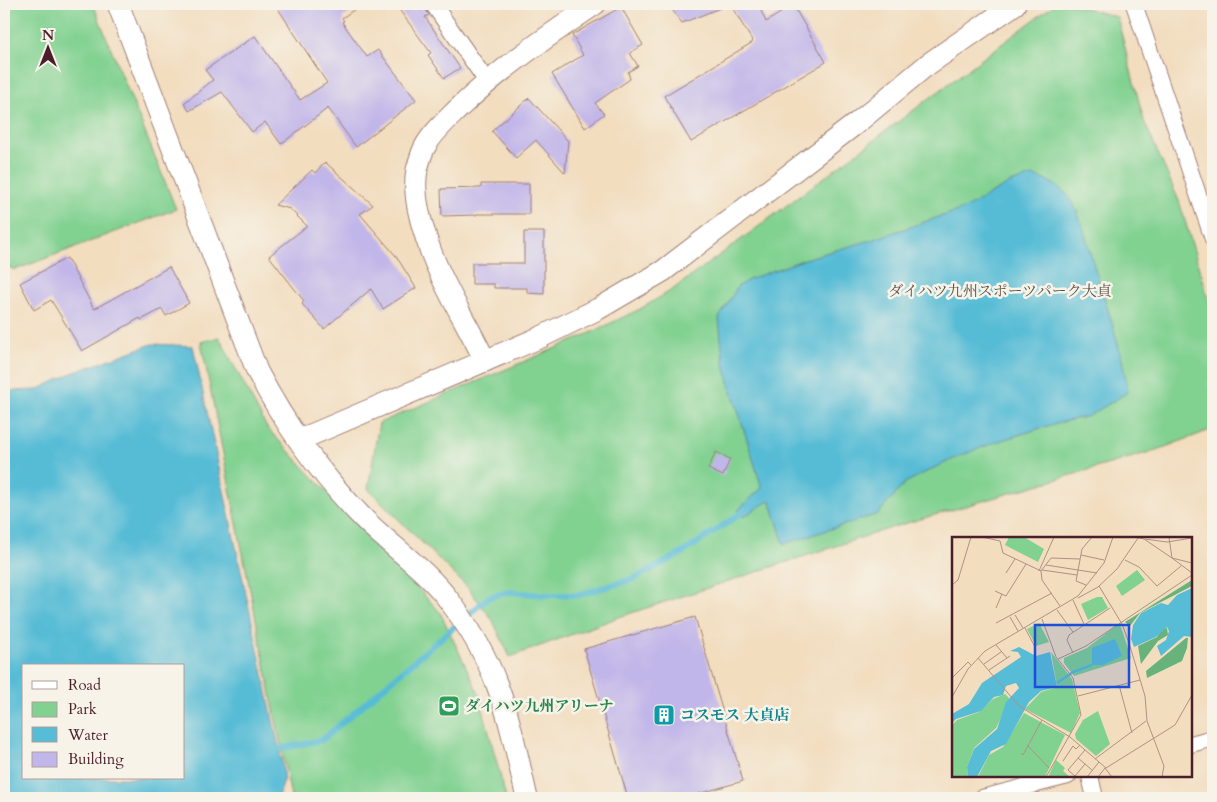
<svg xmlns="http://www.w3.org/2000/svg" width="1217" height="802" viewBox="0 0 1217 802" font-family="Cardo,'Noto Serif JP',serif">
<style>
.green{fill:#81d191;stroke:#66785e}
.water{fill:#57bcd6;stroke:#506e80;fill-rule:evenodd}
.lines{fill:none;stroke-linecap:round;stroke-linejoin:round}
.stream{stroke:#57bcd6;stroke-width:6}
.building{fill:#c1b6e9}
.minor-casing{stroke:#9e7e75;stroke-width:18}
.tertiary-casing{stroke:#9e7e75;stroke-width:23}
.minor{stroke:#fff;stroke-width:16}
.tertiary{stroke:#fff;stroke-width:21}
.labels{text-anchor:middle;stroke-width:5;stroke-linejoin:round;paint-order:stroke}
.park-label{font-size:15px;fill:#5a544a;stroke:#f7f3e8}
.leisure-label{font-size:15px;font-weight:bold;fill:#27864d;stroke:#f7f3e8;text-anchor:start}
.culture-label{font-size:15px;font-weight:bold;fill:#0d838f;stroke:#f7f3e8;text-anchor:start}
.inset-river{fill:none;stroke:#57bcd6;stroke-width:2.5}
.inset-road{fill:none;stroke:#af9184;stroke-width:1}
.view{fill:#1d4ed8;fill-opacity:0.15;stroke:#1d4ed8;stroke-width:2.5}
.inset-edge{fill:none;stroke:#4a1f2b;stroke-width:2.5}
</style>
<rect width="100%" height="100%" fill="#f7f3e8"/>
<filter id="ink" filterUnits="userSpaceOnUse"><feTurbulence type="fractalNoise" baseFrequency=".02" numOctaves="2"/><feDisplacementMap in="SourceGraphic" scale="10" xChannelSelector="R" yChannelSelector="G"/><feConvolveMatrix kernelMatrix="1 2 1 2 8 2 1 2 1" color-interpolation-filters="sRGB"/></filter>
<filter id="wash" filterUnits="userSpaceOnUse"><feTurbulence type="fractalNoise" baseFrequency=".0096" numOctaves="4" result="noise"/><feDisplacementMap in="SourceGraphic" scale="20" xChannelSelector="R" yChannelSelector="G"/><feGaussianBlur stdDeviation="1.12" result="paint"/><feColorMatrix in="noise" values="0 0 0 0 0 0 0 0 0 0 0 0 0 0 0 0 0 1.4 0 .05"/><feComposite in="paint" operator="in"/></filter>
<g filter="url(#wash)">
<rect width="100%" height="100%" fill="#f2ddbf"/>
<g class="green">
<path d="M4 4H93L176 209 15 270 4 265Z"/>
<path d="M1055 4H1071L1117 17 1144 121 1179 201 1213 314V429L1157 450 897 526 622 616 510 657 492 619 468 588 368 489 379 423 582 337 640 309 672 290 754 230Z"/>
<path d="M219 337 267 428 440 612 479 694 506 798H289L291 797 201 342Z"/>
</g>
<g class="water">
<path d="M1033 176C1047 180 1055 183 1066 194 1080 209 1088 246 1094 266 1107 307 1122 349 1128 392L1089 416 1054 424 996 442 965 454 934 468 905 483 878 514 784 544 770 500 743 517 738 510 762 488 725 369 721 339 719 318 738 286 750 279 808 258 868 241 966 208 1010 183Z"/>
<path d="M152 344 193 346 281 758C284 773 286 786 276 798H4V388L11 391 37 390 72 373ZM24 666H184V778H24Z"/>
</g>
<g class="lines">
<path class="stream" d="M279 749 322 740 489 597 508 592 546 595H578L633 579 684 552 740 514"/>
</g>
<g id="blocks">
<g class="building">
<path d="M275 4H362L342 18 344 21 342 22 367 57 378 50 416 100 356 147 328 108 281 144 265 122 252 132 222 92 189 111 184 103 213 80 205 70 255 36 300 100 327 83Z"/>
<path d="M395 4H423L429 15 425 17 460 68 444 78 428 55 431 53Z"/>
<path d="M668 4H758L766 22 793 5 826 62 691 142 664 96 753 42 730 4 682 23Z"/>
<path d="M621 7 643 45 630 53 638 66 628 72 630 79 595 103 604 114 585 128 552 74 583 55 572 35Z"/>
<path d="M529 98 568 141 565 173 536 140 516 158 492 131Z"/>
<path d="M325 162 373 205 360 214 396 256 416 288 383 309 371 289 324 329 302 304 304 301 269 256 307 226 290 209 275 205 312 170 315 173Z"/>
<path d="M481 184H529V214H476V215L442 216 441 189 481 188Z"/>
<path d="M524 232H544V294L527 293V288H494V284H472V263H524Z"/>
<path d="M67 258 94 309 169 267 189 303 166 316 162 309 141 320 140 318 82 351 51 300 34 310 20 283Z"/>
<path d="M716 452 730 459 723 476 708 469Z"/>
<path d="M695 617 743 781 684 798H628L584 649Z"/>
</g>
</g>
</g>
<g filter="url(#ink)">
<use href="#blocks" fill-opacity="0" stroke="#9e7e75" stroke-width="1"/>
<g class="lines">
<g class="minor-casing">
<g id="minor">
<path d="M433 4 488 83"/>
<path d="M1134 4 1213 239"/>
<path d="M1191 744 1213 738"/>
<path d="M1090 776 1095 798"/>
<path d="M982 798 1068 776"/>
</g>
</g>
<g class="tertiary-casing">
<g id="tertiary">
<path d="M118 4 257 371C285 425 321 475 363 518 391 546 424 568 448 599 467 624 486 655 497 685 511 721 518 760 527 798"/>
<path d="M485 361C468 324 445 290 431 252 422 227 412 196 417 170 419 162 422 151 426 145 434 131 448 119 459 108 501 68 548 36 595 4"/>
<path d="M299 440 541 337 598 309 663 271 858 122 927 65 1015 4"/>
</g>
</g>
<use href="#minor" class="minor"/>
<use href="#tertiary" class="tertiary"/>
</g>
</g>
<defs>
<g id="stadium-square" transform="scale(1.125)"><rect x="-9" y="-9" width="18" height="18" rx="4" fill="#2e9e5b" stroke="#f7f3e8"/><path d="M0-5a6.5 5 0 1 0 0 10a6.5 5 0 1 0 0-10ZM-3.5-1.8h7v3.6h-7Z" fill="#fff"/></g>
<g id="building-square" transform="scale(1.125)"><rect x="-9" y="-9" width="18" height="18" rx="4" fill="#0f9aa8" stroke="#f7f3e8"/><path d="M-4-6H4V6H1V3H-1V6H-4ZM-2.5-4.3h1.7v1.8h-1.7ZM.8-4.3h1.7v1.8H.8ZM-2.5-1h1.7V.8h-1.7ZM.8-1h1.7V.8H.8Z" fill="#fff"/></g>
</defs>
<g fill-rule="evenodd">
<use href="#stadium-square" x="449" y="706"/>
<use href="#building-square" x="664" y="715"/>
</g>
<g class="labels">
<g class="park-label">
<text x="1000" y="296">ダイハツ九州スポーツパーク大貞</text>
</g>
<g class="leisure-label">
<text x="465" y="711">ダイハツ九州アリーナ</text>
</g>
<g class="culture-label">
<text x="680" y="720">コスモス 大貞店</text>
</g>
</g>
<g transform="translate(952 537)">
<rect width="240" height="240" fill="#f2ddbf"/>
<path d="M57 0H72L92 12 86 25 53 8ZM185 33 193 43 170 59 164 49ZM145 60H150L156 71 136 83 129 67ZM87 86 97 105 84 109 75 92ZM165 88 169 90 179 121 122 139 112 126V121L135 111ZM99 115 120 142 128 176 119 196 73 172 89 155 105 150ZM53 157 57 161 52 175 44 191 22 211 15 230 16 240H0V188L5 183 27 175 41 162ZM146 174 158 207 144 219 124 202 123 197 131 183ZM72 176 113 198 93 240H26L37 218 51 210ZM104 223 113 231 111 234 118 240H96Z" fill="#81d191"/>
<path d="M240 43V49L188 76 178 89 173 85ZM210 92 215 91 216 98 206 104 189 127 186 109 205 100ZM234 101H236L235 111 230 124 195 141 194 134Z" fill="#68b37b"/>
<path d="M240 51V100L232 99 209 119 205 109 214 103 217 94 215 90 204 100 182 110 179 102 181 88 189 76 209 66 216 68 225 58ZM163 102 170 119 151 128H140V111ZM67 110 84 119 98 115 105 150 89 154 77 165 54 207 39 214 25 240H16L15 230 22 212 45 192 54 165 67 151 64 146 54 149 51 158 42 160 29 174 4 182 0 186V177L17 167 30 146 69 120 66 115 58 114Z" fill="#57bcd6"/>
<path class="inset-river" d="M105 146 121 135 140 128"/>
<path class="inset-road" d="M30 0 48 4 51 16 89 34M182 0 192 2 220 21 240 26M217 0 220 21 240 36M193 2 215 5 240 1M129 18 152 23M173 23 187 30 205 49 229 29M94 28 145 36M90 33 125 38M87 34 102 0M89 34 99 21 128 22M89 34 90 43 108 69M54 36 63 22M0 48 6 43 19 0M134 48 124 44 130 12 140 0M147 49 170 87 177 106 193 159 195 184 212 229 210 240M43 54 54 59 74 27M126 61 146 50 165 32 186 1M121 63 132 87M44 71 50 57M105 73 121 95M63 78 71 91M58 80 66 94M90 82 104 120 121 141 129 178 94 240M44 86 100 56M73 91 83 110M44 108 55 121 58 119M121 116 115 103 117 98 158 71M26 121 67 169 118 200 154 231 223 188 240 158M106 122 134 109 240 38M32 127 49 115M37 133 55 121M0 141 16 125 19 128M167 148 180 196M126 159 188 143M0 160 16 132 33 114 126 59 152 26 161 0M76 209 97 231M69 216 71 218 90 183M126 221 140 233M143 222 194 184M111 224 121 209 124 212 128 208M123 239 133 227M124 240 116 233 133 213M135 240 147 225M146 240 153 231 160 240"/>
<path class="view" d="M83 88H177V150H83Z"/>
<rect width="240" height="240" class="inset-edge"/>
</g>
<rect width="1217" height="802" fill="none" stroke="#f7f3e8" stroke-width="20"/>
<rect x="22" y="664" width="162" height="115" fill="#f7f3e8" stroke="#b29e9c"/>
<rect x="32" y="681" width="25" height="8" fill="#ffffff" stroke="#b29e9c"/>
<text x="68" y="690" font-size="15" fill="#4a1f2b">Road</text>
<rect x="32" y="702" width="25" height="15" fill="#81d191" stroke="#b29e9c"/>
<text x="68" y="714" font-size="15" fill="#4a1f2b">Park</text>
<rect x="32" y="727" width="25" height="15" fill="#57bcd6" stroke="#b29e9c"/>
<text x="68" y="740" font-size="15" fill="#4a1f2b">Water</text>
<rect x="32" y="752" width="25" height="15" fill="#c1b6e9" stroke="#b29e9c"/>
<text x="68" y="764" font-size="15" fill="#4a1f2b">Building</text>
<g transform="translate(48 48)" stroke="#f7f3e8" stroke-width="4" paint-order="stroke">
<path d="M0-4L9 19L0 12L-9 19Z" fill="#4a1f2b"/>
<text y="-8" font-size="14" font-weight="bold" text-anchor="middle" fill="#4a1f2b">N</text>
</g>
</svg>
